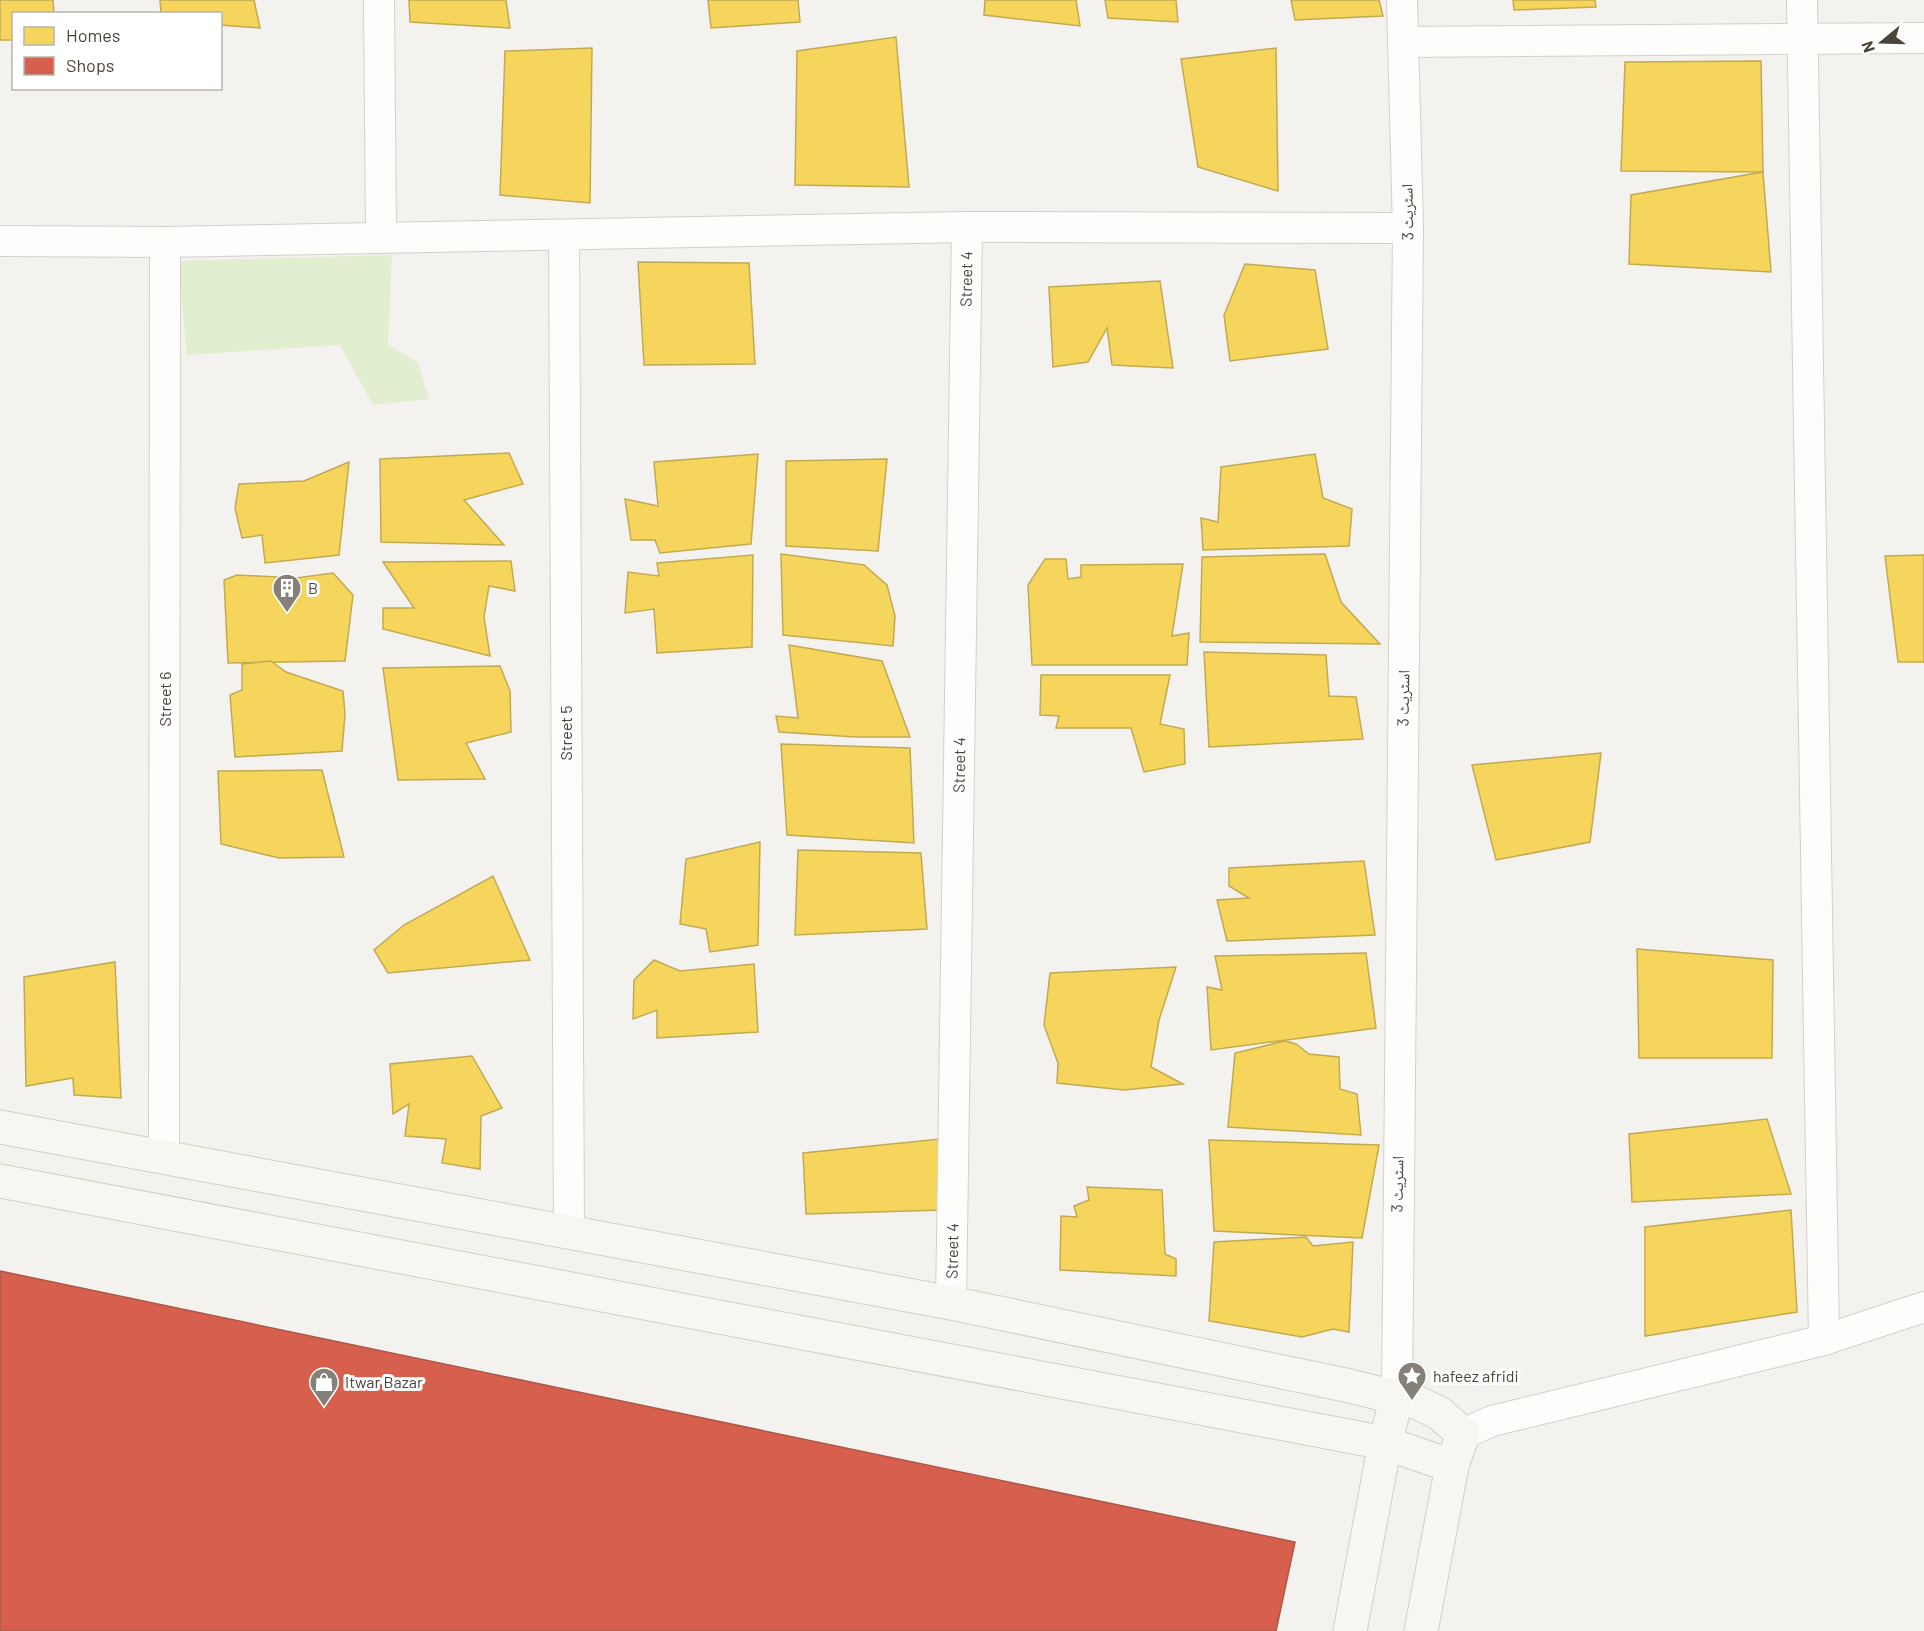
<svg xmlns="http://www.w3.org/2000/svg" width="1924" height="1631" viewBox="0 0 1924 1631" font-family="Barlow,'Noto Naskh Arabic',sans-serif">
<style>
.green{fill:#e1eecf}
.homes{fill:#f6d55c;stroke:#c3aa52;stroke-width:1.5}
.shops{fill:#d6604d;stroke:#ac5847;stroke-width:1.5}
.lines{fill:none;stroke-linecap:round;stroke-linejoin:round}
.street-casing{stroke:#d2d0cb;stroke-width:32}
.secondary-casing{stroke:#d3cfc5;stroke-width:35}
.street{stroke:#fdfdfc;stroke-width:30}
.secondary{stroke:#f7f6f1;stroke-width:33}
.labels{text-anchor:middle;stroke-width:6;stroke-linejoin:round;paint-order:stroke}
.street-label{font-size:16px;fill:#4b4439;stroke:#fff}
.poi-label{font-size:16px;fill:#4b4439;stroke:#fff;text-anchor:start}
</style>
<rect width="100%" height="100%" fill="#f4f2ee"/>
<path class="green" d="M392 255 388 344 418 363 429 399 373 405 340 345 187 355 178 261Z"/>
<g class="homes">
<path d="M0 0H53L54 14H14V40H0Z"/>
<path d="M160 0H254L260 28 220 25V14H161Z"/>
<path d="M409 0H506L510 28 410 22Z"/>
<path d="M708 0H798L800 22 711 28Z"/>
<path d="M985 0H1076L1080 26 984 15Z"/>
<path d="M1105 0H1176L1178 22 1108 18Z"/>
<path d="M1291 0H1379L1383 16 1295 20Z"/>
<path d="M1513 0H1595L1596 7 1514 10Z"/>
<path d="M896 37 909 187 795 185 797 51Z"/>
<path d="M592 48 590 203 500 195 505 51Z"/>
<path d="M1276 48 1278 191 1198 167 1181 59Z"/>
<path d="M1761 61 1763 172 1621 171 1625 62Z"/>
<path d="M1763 172 1771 272 1629 264 1631 195Z"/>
<path d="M638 262 749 263 755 364 644 365Z"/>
<path d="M1245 264 1315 270 1328 349 1230 361 1224 315Z"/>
<path d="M1160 281 1173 368 1112 365 1107 328 1088 362 1053 367 1049 287Z"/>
<path d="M509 453 523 484 464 500 504 545 381 542 380 459Z"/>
<path d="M758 454 751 544 660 553 655 540H631L625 499 658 506 654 462Z"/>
<path d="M1315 454 1323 498 1352 509 1349 546 1203 550 1201 518 1218 522 1221 467Z"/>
<path d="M887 459 878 551 786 546V461Z"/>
<path d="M349 462 339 555 265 563 262 535 242 538 235 508 239 484 304 481Z"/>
<path d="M781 554 864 565 887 585 895 616 893 646 783 635Z"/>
<path d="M1325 554 1341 602 1380 644 1200 642 1202 557Z"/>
<path d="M753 555 752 647 657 653 654 609 625 613 628 572 659 576 657 563Z"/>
<path d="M1924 555V662H1898L1885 556Z"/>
<path d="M1045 559H1066L1068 579 1081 577V565L1183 564 1172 636 1189 633 1187 665H1032L1028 585Z"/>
<path d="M511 561 515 591 489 586 484 617 490 656 383 629V608H414L383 562Z"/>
<path d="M333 573 353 595 345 661 228 663 224 580 237 575 296 578Z"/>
<path d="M789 645 882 661 910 737H855L779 732 776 716 798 718Z"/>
<path d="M1204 652 1326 655 1329 696 1356 697 1363 739 1209 747Z"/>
<path d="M271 661 286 672 343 691 345 714 342 751 235 757 230 695 242 690V664Z"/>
<path d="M500 666 510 691 511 732 466 743 485 779 398 780 383 668Z"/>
<path d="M1041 675H1170L1160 724 1184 729 1185 764 1144 772 1131 728H1056L1059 716 1040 715Z"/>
<path d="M781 744 910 748 914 843 787 835Z"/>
<path d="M1601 753 1590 842 1496 860 1472 765Z"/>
<path d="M322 770 344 857 279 858 221 844 218 771Z"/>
<path d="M760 842 758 945 710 952 706 929 680 924 686 859Z"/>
<path d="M798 850 921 853 927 929 795 935Z"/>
<path d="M1364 861 1375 935 1227 941 1217 900 1249 898 1229 886V868Z"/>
<path d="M493 876 530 960 388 973 374 950 404 925Z"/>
<path d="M1637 949 1773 960 1772 1058H1639Z"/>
<path d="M1366 953 1376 1028 1211 1050 1207 987 1222 990 1215 956Z"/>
<path d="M654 960 680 971 754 964 758 1032 657 1038V1010L633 1019 634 980Z"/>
<path d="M115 962 121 1098 74 1095 73 1078 26 1086 24 977Z"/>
<path d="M1176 967 1159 1020 1151 1067 1183 1084 1124 1090 1057 1083 1058 1063 1044 1025 1050 973Z"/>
<path d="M1285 1041 1296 1044 1309 1054 1339 1057 1340 1089 1357 1094 1361 1135 1228 1127 1235 1053Z"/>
<path d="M472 1056 502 1108 481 1116 480 1169 442 1163 446 1139 405 1136 409 1104 393 1114 390 1064Z"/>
<path d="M1767 1119 1791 1194 1632 1202 1629 1134Z"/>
<path d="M940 1139 943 1210 806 1214 803 1153Z"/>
<path d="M1209 1140 1379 1145 1362 1238 1214 1231Z"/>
<path d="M1087 1187 1162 1190 1165 1254 1176 1259V1276L1060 1270 1061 1216 1077 1217 1074 1206 1089 1200Z"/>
<path d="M1791 1210 1797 1312 1645 1336V1227Z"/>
<path d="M1306 1237 1313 1246 1353 1242 1349 1332 1333 1329 1302 1337 1209 1321 1214 1242Z"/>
</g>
<path class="shops" d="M0 1271 1295 1542 1276 1631H0Z"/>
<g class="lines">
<g class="street-casing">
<g id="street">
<path d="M379 0 381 236"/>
<path d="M1802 0 1824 1340"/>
<path d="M1403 42 1924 38"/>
<path d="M564 235 569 1230"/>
<path d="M0 241 165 242 967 227 1408 228"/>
<path d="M164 1156 165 242"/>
<path d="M951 1303 967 227"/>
<path d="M1397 1397 1408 228 1402 0"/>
<path d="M1463 1434 1492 1421 1824 1340 1924 1307"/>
</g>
</g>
<g class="secondary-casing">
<g id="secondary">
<path d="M0 1127 951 1303 1350 1386 1418 1403 1439 1413 1463 1434 1452 1466 1421 1631"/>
<path d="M0 1181 1385 1443 1452 1466"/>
<path d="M1350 1631 1385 1443 1397 1397"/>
</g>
</g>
<use href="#street" class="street"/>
<use href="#secondary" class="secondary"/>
</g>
<defs>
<g id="building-pin" transform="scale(1.5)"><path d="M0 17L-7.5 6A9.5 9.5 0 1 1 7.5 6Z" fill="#868178" stroke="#fff"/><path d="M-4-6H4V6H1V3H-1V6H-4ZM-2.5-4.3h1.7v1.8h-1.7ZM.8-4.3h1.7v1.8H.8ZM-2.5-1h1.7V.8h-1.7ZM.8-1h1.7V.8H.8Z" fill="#fff"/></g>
<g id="sight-pin" transform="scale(1.5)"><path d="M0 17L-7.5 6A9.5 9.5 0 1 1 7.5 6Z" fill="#868178" stroke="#fff"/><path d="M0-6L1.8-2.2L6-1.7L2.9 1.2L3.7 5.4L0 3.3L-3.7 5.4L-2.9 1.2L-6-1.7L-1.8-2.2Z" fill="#fff"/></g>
<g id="shop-pin" transform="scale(1.5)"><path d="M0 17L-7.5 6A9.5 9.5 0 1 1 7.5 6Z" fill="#868178" stroke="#fff"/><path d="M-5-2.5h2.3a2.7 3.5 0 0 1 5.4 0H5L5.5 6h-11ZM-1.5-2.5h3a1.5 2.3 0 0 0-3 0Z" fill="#fff"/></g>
</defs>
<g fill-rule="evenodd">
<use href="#building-pin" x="287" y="588"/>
<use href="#sight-pin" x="1412" y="1376"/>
<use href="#shop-pin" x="324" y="1382"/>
</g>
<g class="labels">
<g class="street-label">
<text transform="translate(1407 212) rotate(-91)" y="6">اسٹریٹ 3</text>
<text transform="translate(966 279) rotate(-89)" y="6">Street 4</text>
<text transform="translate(1403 698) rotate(-89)" y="6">اسٹریٹ 3</text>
<text transform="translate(165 699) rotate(-90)" y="6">Street 6</text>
<text transform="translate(566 733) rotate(-90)" y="6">Street 5</text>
<text transform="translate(959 765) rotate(-89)" y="6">Street 4</text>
<text transform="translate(1397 1184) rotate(-89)" y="6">اسٹریٹ 3</text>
<text transform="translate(952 1251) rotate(-89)" y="6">Street 4</text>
</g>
<g class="poi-label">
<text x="308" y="594">B</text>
<text x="1433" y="1382">hafeez afridi</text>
<text x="345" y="1388">Itwar Bazar</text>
</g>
</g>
<rect x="12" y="12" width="210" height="78" fill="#ffffff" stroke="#b7b4b0" stroke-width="1.5"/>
<rect x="24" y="27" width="30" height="18" fill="#f6d55c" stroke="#b7b4b0" stroke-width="1.5"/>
<text x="66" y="42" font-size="18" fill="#4b4439">Homes</text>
<rect x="24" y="57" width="30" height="18" fill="#d6604d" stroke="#b7b4b0" stroke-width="1.5"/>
<text x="66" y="72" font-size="18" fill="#4b4439">Shops</text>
<g transform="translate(1882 42) rotate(251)" stroke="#ffffff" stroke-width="4.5" paint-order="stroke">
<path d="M0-4.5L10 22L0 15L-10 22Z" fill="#4b4439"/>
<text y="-9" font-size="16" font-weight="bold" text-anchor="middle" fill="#4b4439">N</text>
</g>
</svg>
